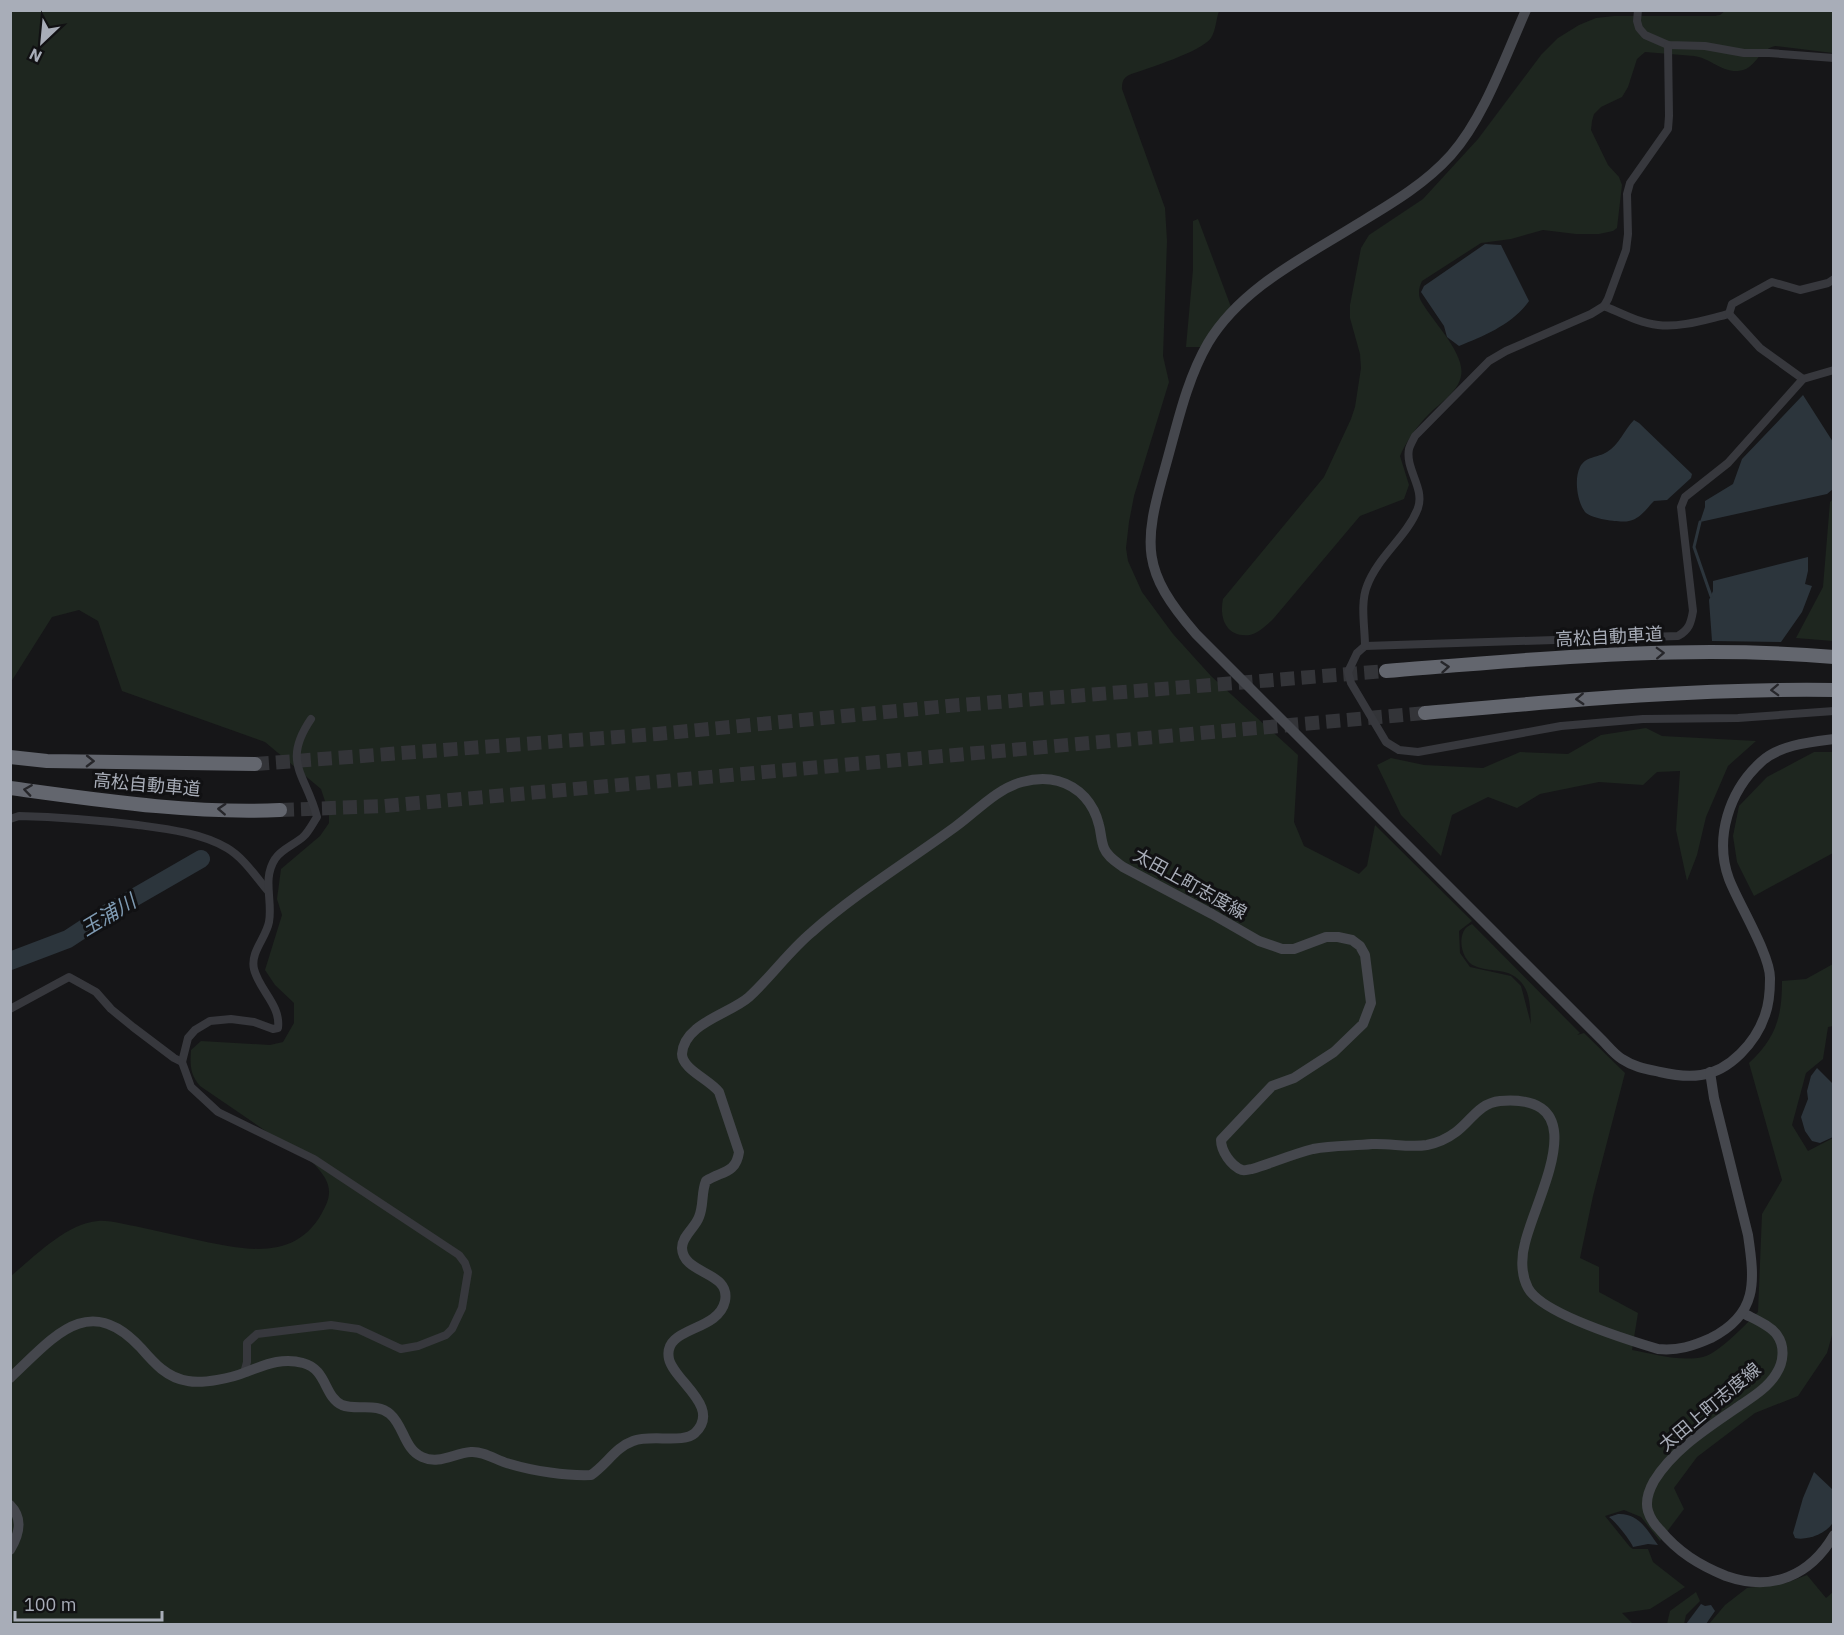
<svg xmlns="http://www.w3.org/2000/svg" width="1844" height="1635" viewBox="0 0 1844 1635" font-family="'IBM Plex Sans','Noto Sans JP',sans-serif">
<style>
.green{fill:#1e261f}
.water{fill:#2c353c}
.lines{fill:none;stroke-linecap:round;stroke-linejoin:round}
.stream{stroke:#2c353c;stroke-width:3}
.river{stroke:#2c353c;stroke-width:18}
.highway-tunnel{stroke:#333438;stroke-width:14;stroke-dasharray:14 7;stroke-linecap:butt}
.street{stroke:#37383d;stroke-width:8}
.secondary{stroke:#45474d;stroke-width:10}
.highway{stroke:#63666e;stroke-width:14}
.oneway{stroke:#26262a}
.labels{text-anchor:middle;stroke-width:6;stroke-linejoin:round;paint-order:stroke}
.street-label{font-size:18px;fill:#a8adb8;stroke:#111113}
.water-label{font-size:20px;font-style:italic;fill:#7f9bb3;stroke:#111113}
</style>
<rect width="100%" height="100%" fill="#161618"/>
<g class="green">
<path d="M1726 10 1833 11V53L1775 46C1757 50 1756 70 1738 71 1721 72 1710 58 1694 56L1645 52 1637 59 1628 87 1622 97 1601 107 1594 114 1592 121 1591 130 1608 165 1619 177 1622 185 1617 228 1613 231 1599 234H1576L1543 230 1511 239 1481 243 1422 281C1419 287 1418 293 1420 299 1430 319 1466 353 1461 376 1458 392 1440 403 1429 414 1417 426 1407 440 1400 456L1409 485 1404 499 1360 516 1274 618C1268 624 1259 633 1250 635 1226 638 1219 618 1223 599L1324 477 1351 419 1355 407 1361 368 1360 354 1350 318V305L1361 248 1369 235 1423 199 1478 139 1541 55 1558 38 1579 25 1596 18 1614 16H1715L1720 15Z"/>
<path d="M11 11H1219C1216 19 1216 30 1211 38 1201 52 1148 68 1129 75 1123 78 1122 82 1122 89L1165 208 1167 241 1163 356 1169 382 1134 496 1129 522 1126 548 1128 561 1142 592 1173 634 1211 676 1298 755 1294 822 1304 846 1359 874 1367 866 1375 825 1472 921 1459 931 1460 953 1470 967 1511 976 1521 986 1531 1024C1530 1009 1531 991 1519 980 1506 967 1490 973 1475 966 1463 962 1457 940 1465 929 1466 927 1469 926 1472 924L1580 1033 1577 1035 1584 1033 1625 1073 1593 1196 1580 1258 1599 1267V1292L1638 1313 1632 1350C1655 1354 1680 1362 1703 1357 1719 1353 1746 1324 1758 1312L1762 1214 1782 1180 1749 1063C1776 1038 1782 1017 1782 981L1806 979 1833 964V1026L1828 1027 1823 1059 1806 1073 1792 1125 1808 1151 1833 1138 1834 1328 1827 1353 1798 1396 1755 1413 1697 1457 1674 1488 1684 1509 1660 1541 1641 1517 1624 1510 1605 1516 1630 1547 1633 1549H1648L1653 1562 1685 1587 1650 1609 1622 1613 1633 1624H11V1276C34 1257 67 1223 98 1221 111 1220 126 1225 139 1227 160 1232 181 1236 202 1241 249 1251 300 1261 325 1207 334 1189 327 1178 314 1164L200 1086C190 1075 190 1064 191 1050L201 1041 270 1045 283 1042 294 1023V1003L275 985 265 970 282 915 277 899 281 869 320 836 329 823V813L321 789 265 742 122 691 98 621 79 610 52 617 11 682Z"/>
<path d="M1198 219 1231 307 1202 347H1186L1193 270V221Z"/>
<path d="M1833 499V641L1796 638 1823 587 1830 502Z"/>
<path d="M1646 728 1662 736 1756 741 1728 766 1706 817 1697 855 1687 881 1676 830 1680 771 1657 772 1643 785 1599 782 1540 794 1517 808 1488 797 1452 815 1441 856 1401 815 1377 765 1391 758 1424 765 1483 768 1520 752 1568 754 1601 735Z"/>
<path d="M1814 752H1833V853L1754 896 1737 862 1733 836 1739 806 1767 777Z"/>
<path d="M1807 1575 1826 1598 1833 1592V1624H1709L1725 1605 1747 1588 1786 1583Z"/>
<path d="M1696 1592 1700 1601 1686 1615 1684 1624H1667L1670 1611Z"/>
</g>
<g class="water">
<path d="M1485 244 1501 245 1529 301C1513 324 1484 336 1459 346L1447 337 1444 326 1421 292 1424 286Z"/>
<path d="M1803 395 1833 442V489L1827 494 1700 522 1705 507V501L1733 484 1742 459Z"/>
<path d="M1634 420 1639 423 1692 474 1691 478 1667 500 1654 501C1647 508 1640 519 1629 521 1621 523 1591 519 1585 512 1577 501 1574 479 1580 467 1586 456 1597 458 1607 452 1619 445 1624 430 1634 420Z"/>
<path d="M1808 557V571L1805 584 1812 586 1802 612 1781 642 1712 641 1709 600 1713 591V581Z"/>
<path d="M1817 1068 1834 1085 1833 1137 1820 1143 1812 1141 1805 1131 1801 1117 1808 1099 1807 1091 1811 1076Z"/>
<path d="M1814 1472 1833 1490V1522C1828 1533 1807 1541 1795 1538L1793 1533 1803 1498Z"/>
<path d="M1618 1514C1639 1513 1647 1530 1658 1545L1648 1544 1633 1547C1631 1541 1615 1521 1609 1517Z"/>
<path d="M1701 1604 1705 1606 1711 1605 1715 1611 1706 1624H1686Z"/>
</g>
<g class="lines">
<path class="stream" d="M1700 522 1694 547 1711 596"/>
<path class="river" d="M10 961 68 939 109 912 201 859"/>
<g class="highway-tunnel">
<path d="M255 764 657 734 948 706 1386 671"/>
<path d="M280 810 384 806 1425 713"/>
</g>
<g class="street">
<path d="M1638 10 1637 21 1639 28 1645 35 1668 45 1705 46 1744 53H1769L1834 58"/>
<path d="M1604 306C1621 313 1639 323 1658 325 1681 328 1707 319 1729 314L1760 348 1803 379"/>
<path d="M1729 314 1732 304 1772 282 1800 290 1828 283 1834 279"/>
<path d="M1834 370 1803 379 1728 463 1685 497 1681 507 1693 611C1691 623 1689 630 1678 636L1365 646 1357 653 1348 672 1351 683 1386 742 1399 750 1418 752 1561 726 1643 719 1738 718 1834 711"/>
<path d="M1365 646C1365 628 1360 603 1367 586 1378 556 1407 537 1418 508 1425 488 1405 469 1409 449 1410 445 1413 440 1415 436L1489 361 1506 351 1591 314 1604 306 1608 299 1626 250 1628 234 1627 194 1630 183 1668 129 1669 116 1668 45"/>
<path d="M10 819 19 816C60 817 97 820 138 825 168 829 201 833 227 848 244 858 256 877 268 891"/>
<path d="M10 1009 69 977 96 992 111 1009 133 1027 174 1058 182 1062"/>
<path d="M244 1373 247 1362V1343L257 1334 331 1325 358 1329 401 1349 418 1346 446 1335 452 1329 462 1308 468 1272 465 1263 459 1255 314 1159 218 1112 191 1087 182 1062 188 1038 195 1030 210 1021 231 1019 254 1022 273 1029 278 1028C281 1005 259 990 254 969 250 952 266 938 269 922 273 901 262 879 275 859 281 849 296 844 304 836 309 831 313 823 317 817 306 774 281 763 311 719"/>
</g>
<g class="secondary">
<path d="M1526 10C1505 57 1484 118 1451 155 1424 185 1389 205 1356 225 1303 258 1241 288 1208 343 1186 381 1177 426 1165 468 1143 545 1141 571 1196 634L1602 1040C1608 1046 1614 1054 1622 1059 1634 1067 1646 1069 1660 1072 1673 1075 1688 1077 1701 1075 1730 1071 1756 1042 1765 1015 1769 1004 1770 991 1770 979 1771 956 1738 903 1729 879 1714 838 1729 791 1761 762 1779 745 1810 742 1834 739"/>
<path d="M1743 1313C1754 1319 1770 1325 1777 1335 1785 1346 1784 1362 1776 1374 1767 1389 1749 1399 1735 1409 1706 1429 1673 1450 1654 1481 1649 1490 1645 1501 1648 1511 1650 1518 1655 1525 1660 1530 1678 1552 1699 1565 1726 1576 1772 1592 1810 1576 1834 1535"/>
<path d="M10 1378C52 1339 88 1290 141 1348 154 1363 167 1378 188 1381 203 1384 232 1378 246 1372 265 1365 282 1357 303 1363 327 1369 324 1397 342 1405 357 1411 376 1402 390 1414 404 1426 404 1449 422 1457 439 1465 454 1453 471 1452 485 1451 497 1461 510 1464 533 1471 567 1476 591 1475 606 1465 616 1447 633 1441 651 1434 683 1444 695 1433 722 1407 674 1381 669 1359 662 1326 718 1333 725 1301 731 1271 683 1275 682 1248 682 1236 695 1228 699 1217 704 1205 701 1193 706 1181 721 1171 736 1174 739 1152L719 1092C710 1080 682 1069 682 1054 684 1023 730 1014 749 997 771 977 789 951 812 932 856 893 907 862 955 827 976 812 996 789 1022 782 1033 779 1047 778 1058 781 1080 787 1094 804 1099 825 1101 832 1101 841 1104 848 1107 856 1115 861 1123 867L1212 914 1259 941 1282 949H1294L1326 937H1338L1352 940 1360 946 1365 955 1371 1003 1363 1024 1334 1052 1294 1078 1272 1086 1221 1140C1221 1151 1231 1166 1242 1170 1245 1171 1249 1169 1252 1169 1272 1163 1293 1154 1313 1149 1332 1145 1353 1146 1372 1144 1390 1143 1409 1148 1427 1145 1437 1143 1448 1138 1456 1132 1471 1121 1479 1103 1500 1101 1598 1093 1536 1196 1525 1243 1521 1257 1521 1275 1528 1288 1542 1314 1628 1340 1658 1349 1678 1351 1693 1346 1711 1338 1758 1314 1755 1282 1748 1235L1714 1098 1710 1072"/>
<path d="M10 1505C24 1519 19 1535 10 1550"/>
</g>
<g class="highway">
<path d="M1386 671C1535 659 1684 644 1834 657"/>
<path d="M1425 713C1560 701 1697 688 1834 690"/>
<path d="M10 757 47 761 255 764"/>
<path d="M10 788C99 800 190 814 280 810"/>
</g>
</g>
<defs><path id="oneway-chevron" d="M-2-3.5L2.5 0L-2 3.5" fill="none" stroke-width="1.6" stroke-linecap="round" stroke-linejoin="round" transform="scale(1.5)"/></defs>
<g class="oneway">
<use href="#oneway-chevron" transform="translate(1660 653) rotate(-2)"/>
<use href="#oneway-chevron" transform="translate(1445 667) rotate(-5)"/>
<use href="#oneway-chevron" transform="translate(1775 690) rotate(178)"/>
<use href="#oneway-chevron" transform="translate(1580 699) rotate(177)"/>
<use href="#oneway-chevron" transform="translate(90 761) rotate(1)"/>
<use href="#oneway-chevron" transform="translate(28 790) rotate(-172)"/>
<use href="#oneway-chevron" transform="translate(222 809) rotate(-177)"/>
</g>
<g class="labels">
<g class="street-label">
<text transform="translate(1609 637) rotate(-3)" y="6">高松自動車道</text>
<text transform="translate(147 785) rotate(5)" y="6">高松自動車道</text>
<text transform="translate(1190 884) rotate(29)" y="6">太田上町志度線</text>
<text transform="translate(1710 1407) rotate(-40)" y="6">太田上町志度線</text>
</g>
<g class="water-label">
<text transform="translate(108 915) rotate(-31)" y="7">玉浦川</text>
</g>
</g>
<rect width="1844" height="1635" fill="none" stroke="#a8adb8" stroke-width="24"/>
<g transform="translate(42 42) rotate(206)" stroke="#111113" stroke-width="4.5" paint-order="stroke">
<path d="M0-4.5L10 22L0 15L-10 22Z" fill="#a8adb8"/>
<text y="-9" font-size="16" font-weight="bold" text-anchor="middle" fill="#a8adb8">N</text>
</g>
<path d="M15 1611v9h147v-9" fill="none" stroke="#a8adb8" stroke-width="3"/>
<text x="24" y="1611" font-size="18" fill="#a8adb8" stroke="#111113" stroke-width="4.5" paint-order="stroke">100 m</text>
</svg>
